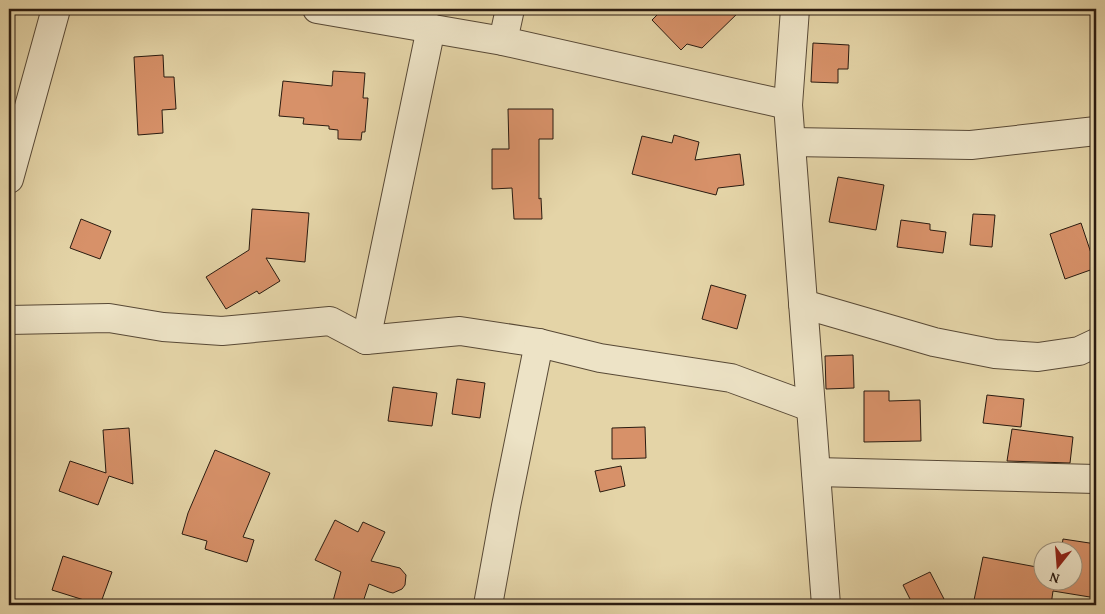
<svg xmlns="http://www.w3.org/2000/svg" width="1105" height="614" viewBox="0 0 1105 614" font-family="'Gentium Book Plus',serif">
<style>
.building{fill:#d79169;stroke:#2a1b10}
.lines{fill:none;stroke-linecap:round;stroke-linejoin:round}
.minor-casing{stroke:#584936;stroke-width:30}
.minor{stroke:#ede3c6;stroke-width:28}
</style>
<rect width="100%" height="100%" fill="#e4d4a7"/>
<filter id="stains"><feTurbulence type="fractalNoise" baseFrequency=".004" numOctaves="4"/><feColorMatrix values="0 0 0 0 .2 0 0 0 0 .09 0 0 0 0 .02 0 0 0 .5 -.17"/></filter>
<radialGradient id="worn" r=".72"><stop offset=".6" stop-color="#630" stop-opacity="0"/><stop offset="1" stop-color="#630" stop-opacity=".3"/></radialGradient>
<g class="building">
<path d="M663 9H742L702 48 687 44 681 50 652 20Z"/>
<path d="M813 43 849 45 848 69H838V83L811 82Z"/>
<path d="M163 55 164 77H174L176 109 162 110 163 133 138 135 134 57Z"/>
<path d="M333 71 365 73 363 98H368L365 132H362L361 140 338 139V130L329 129V126L303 124 304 118 279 116 283 81 332 86Z"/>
<path d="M508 109H553V139H539V199L541 198 542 219H514L512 188 492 189V149H509Z"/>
<path d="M674 135 699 142 695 160 740 154 744 185 718 188 716 195 632 174 642 136 672 143Z"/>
<path d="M838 177 884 185 876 230 829 222Z"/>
<path d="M252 209 309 213 305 262 266 258 280 281 259 294 257 291 226 309 206 277 249 250Z"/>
<path d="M973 214 995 215 992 247 970 245Z"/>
<path d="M81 219 111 231 100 259 70 248Z"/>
<path d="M901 220 930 224V230L946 232 943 253 897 247Z"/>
<path d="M1081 223 1096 268 1065 279 1050 234Z"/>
<path d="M711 285 746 295 737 329 702 319Z"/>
<path d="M853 355 854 388 826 389 825 356Z"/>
<path d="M457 379 485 383 480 418 452 414Z"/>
<path d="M393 387 437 393 432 426 388 421Z"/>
<path d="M864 391H889V401L920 400 921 441 864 442Z"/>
<path d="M987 395 1024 399 1021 427 983 423Z"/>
<path d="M645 427 646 458 612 459V428Z"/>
<path d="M129 428 133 484 109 476 98 505 59 491 70 461 106 473 103 430Z"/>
<path d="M1012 429 1073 437 1070 463 1007 461Z"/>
<path d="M215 450 270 473 243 537 254 540 247 562 205 549 207 541 182 534 188 513Z"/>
<path d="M621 466 625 486 600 492 595 471Z"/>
<path d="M335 520 358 532 363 522 385 532 371 561 400 568 406 575 405 585 402 589 393 593 389 592 369 584 362 605H348L333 601 341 572 315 560Z"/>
<path d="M1063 539 1096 544 1091 578 1096 579V598L1053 591 1051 605H973L983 557 1042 568V582H1072V552H1061Z"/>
<path d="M63 556 112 572 100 605 52 590Z"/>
<path d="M930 572 944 599 931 605H913L903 585Z"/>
</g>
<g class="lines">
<g class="minor-casing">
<g id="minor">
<path d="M317 9 503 41 788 105"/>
<path d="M795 9 788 105 826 605"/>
<path d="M503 41 510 9"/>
<path d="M791 142 971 145 1096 131"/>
<path d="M9 179 56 9"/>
<path d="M803 304 934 342 995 354 1038 357 1079 351 1096 343"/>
<path d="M9 320 109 318 163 327 222 331 330 321 366 340 460 331 539 343 600 358 731 378 810 407"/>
<path d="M366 340 431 28"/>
<path d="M816 472 1096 479"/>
<path d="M488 605 506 506 539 343"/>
</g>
</g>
<use href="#minor" class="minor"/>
</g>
<rect width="1105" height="614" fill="none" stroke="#e4d4a7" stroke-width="30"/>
<rect x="10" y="10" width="1085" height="594" fill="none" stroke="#2a1b10" stroke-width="2.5"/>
<rect x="15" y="15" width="1075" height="584" fill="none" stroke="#2a1b10"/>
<g transform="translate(1058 566) rotate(197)"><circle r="24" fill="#ede3c6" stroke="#9f937d"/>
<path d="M0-4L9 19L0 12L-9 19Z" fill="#8f2418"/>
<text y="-8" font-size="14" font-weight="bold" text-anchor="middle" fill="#2a1b10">N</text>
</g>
<rect width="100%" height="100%" filter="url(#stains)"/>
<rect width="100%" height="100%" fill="url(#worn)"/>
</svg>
